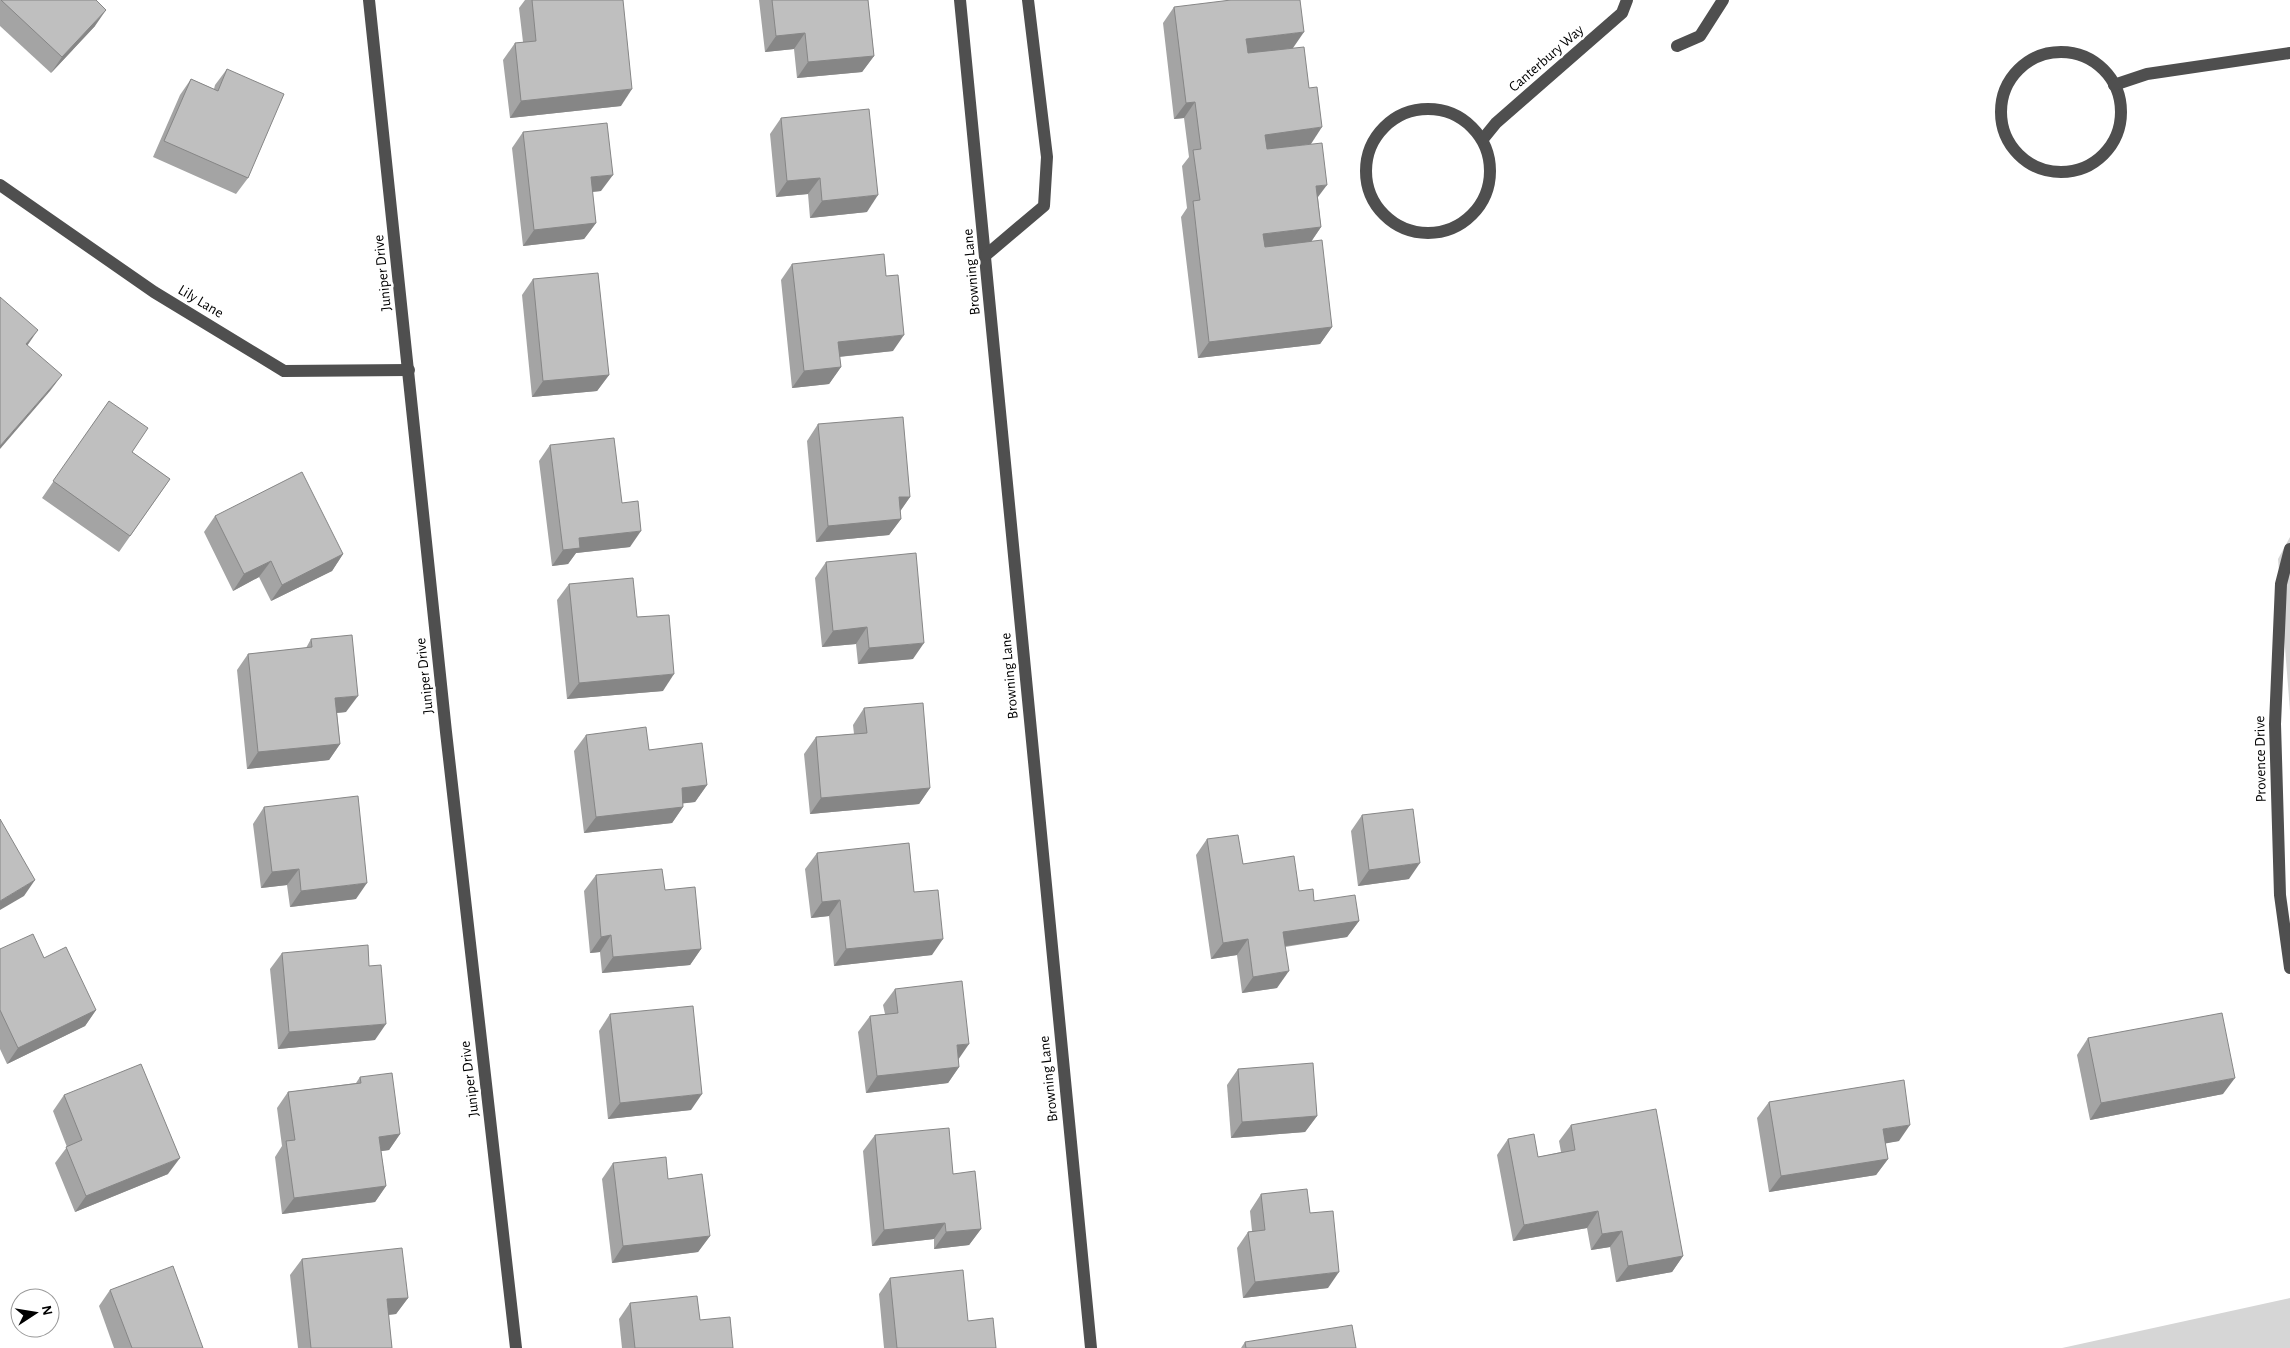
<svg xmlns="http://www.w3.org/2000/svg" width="2290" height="1348" viewBox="0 0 2290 1348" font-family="'Alegreya Sans',sans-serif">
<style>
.green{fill:#d6d6d6}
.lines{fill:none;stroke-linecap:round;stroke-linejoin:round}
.minor{stroke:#4f4f4f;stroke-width:12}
.wall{fill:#a4a4a4}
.shaded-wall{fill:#868686}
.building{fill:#bfbfbf;stroke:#868686}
.labels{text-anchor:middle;stroke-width:5;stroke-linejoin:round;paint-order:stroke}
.street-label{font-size:15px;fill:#000;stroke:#fff}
</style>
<rect width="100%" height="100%" fill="#fff"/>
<g class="green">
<path d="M2290 537V711L2278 559Z"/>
<path d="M2290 1298V1348H2062Z"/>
</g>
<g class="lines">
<g class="minor">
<path d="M369 0 446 732 516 1348"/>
<path d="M960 0 1091 1348"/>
<path d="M1677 46 1700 36 1723 0"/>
<circle cx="2061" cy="112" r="60"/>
<path d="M2114 85 2147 74 2290 53"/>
<circle cx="1428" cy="171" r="62"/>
<path d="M1483 139 1496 123 1622 13 1627 0"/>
<path d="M0 185 154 292 284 371 409 370"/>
<path d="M986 255 1044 206 1047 157 1028 0"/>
<path d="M2290 549 2281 584 2275 724 2280 895 2290 968"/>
</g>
</g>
<g class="wall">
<path d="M0 0H96L95 26 51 73 0 26Z"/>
<path d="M525 0H623L621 106 510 118 503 60 515 43 523 42 519 8Z"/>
<path d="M759 0H868L874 56 862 72 797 78 794 49 765 52Z"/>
<path d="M1174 7 1293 48 1311 144 1271 149 1318 198 1321 227 1311 242 1332 327 1320 344 1198 358 1181 217 1187 208 1182 166 1189 157 1184 118 1174 119 1163 23Z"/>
<path d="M227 69 248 178 236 194 153 157 180 95 191 79 214 89 215 85Z"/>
<path d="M781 118 867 212 810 218 808 194 776 197 770 134Z"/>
<path d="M523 132 601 191 592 192 596 223 584 239 523 246 512 148Z"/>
<path d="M792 264 893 351 839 357 841 367 829 384 792 388 781 280Z"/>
<path d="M533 279 609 375 597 391 532 397 522 295Z"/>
<path d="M109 401 132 452 170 479 119 552 42 498Z"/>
<path d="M818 424 910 497 900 511 901 519 889 535 816 542 807 441Z"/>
<path d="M550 445 622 503 630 547 576 553 568 564 552 566 539 461Z"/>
<path d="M215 516 343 554 332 571 271 601 259 577 233 591 204 532Z"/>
<path d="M826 562 913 659 858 664 856 644 822 647 815 578Z"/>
<path d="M569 584 637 617 663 691 567 699 557 600Z"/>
<path d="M311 639 346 712 337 713 340 744 329 760 247 769 237 670 248 654 306 648Z"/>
<path d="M864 708 930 788 919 804 810 814 804 754 816 737 854 734 853 725Z"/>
<path d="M586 735 649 750 707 785 695 802 683 803V807L672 823 584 833 574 751Z"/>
<path d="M264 807 356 899 290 907 287 885 261 888 253 824Z"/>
<path d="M1362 815 1409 879 1358 886 1351 831Z"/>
<path d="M1207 839 1243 864 1299 891 1314 901 1359 921 1347 937 1285 947 1277 988 1242 993 1237 955 1211 959 1196 855Z"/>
<path d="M817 853 914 892 932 955 834 966 829 916 811 918 805 869Z"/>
<path d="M596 875 665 890 701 949 690 965 602 973 600 952 590 953 584 891Z"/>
<path d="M0 949 44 958 96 1010 85 1026 7 1064 0 1049Z"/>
<path d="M282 953 375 1040 278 1049 270 969Z"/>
<path d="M895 989 959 1067 948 1083 866 1093 858 1032 870 1016 885 1014 883 1005Z"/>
<path d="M610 1014 691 1110 608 1119 599 1031Z"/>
<path d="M2088 1038 2223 1094 2090 1120 2077 1055Z"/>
<path d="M1238 1069 1317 1116 1305 1132 1231 1138 1227 1085Z"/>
<path d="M360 1077 400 1134 389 1150 381 1151 386 1186 375 1202 282 1214 275 1157 282 1146 277 1108 288 1092 356 1083Z"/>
<path d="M64 1095 168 1174 75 1212 55 1163 67 1147 53 1111Z"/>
<path d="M1769 1102 1899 1141 1885 1143 1888 1159 1876 1175 1769 1192 1757 1118Z"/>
<path d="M1571 1125 1683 1256 1672 1272 1616 1282 1610 1247 1591 1250 1587 1228 1513 1241 1497 1155 1508 1139 1538 1157 1561 1152 1559 1141Z"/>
<path d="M875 1135 953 1174 981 1229 969 1245 934 1249V1239L872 1246 863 1151Z"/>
<path d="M613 1163 668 1179 710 1236 698 1252 612 1263 602 1179Z"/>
<path d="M1261 1194 1310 1213 1328 1288 1243 1298 1237 1248 1248 1232 1252 1231 1250 1211Z"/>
<path d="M302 1259 408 1298 396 1314 388 1315 392 1348H298L290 1275Z"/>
<path d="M890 1278 968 1321 996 1348H884L879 1294Z"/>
<path d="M110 1290 203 1348H114L99 1306Z"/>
<path d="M630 1303 700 1320 733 1348H622L619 1319Z"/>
<path d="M1245 1342 1356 1348H1241Z"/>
</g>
<g class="shaded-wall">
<path d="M106 10 95 26 51 73 62 57Z"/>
<path d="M1304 32 1293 48 1235 55 1246 39Z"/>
<path d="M805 33 794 49 765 52 776 36Z"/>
<path d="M874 56 862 72 797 78 808 62Z"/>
<path d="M632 89 621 106 510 118 521 101Z"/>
<path d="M1195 102 1184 118 1174 119 1186 103Z"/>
<path d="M1322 127 1311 144 1254 151 1265 135Z"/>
<path d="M613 175 601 191 579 193 591 177Z"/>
<path d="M820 178 808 194 776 197 787 181Z"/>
<path d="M1327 185 1315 201 1316 186Z"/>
<path d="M878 195 867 212 810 218 822 201Z"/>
<path d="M596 223 584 239 523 246 534 230Z"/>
<path d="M1321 227 1310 243 1252 250 1263 234Z"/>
<path d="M1332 327 1320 344 1198 358 1209 342Z"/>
<path d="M38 330 27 346 26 344Z"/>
<path d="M904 335 893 351 827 358 838 342Z"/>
<path d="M841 367 829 384 792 388 804 371Z"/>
<path d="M62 375 50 391 0 449V446Z"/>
<path d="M609 375 597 391 532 397 543 381Z"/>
<path d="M899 497H910L899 513Z"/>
<path d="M901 519 889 535 816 542 828 526Z"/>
<path d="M641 531 630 547 576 553 568 564 552 566 563 550 579 538Z"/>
<path d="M343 554 332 571 271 601 282 585Z"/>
<path d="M271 561 259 577 233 591 244 574Z"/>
<path d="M867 627 856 644 822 647 833 631Z"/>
<path d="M924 643 913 659 858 664 869 648Z"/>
<path d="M674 674 663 691 567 699 579 683Z"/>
<path d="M358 696 346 712 324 714 335 698Z"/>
<path d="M340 744 329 760 247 769 258 752Z"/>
<path d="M707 785 695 802 670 805 682 788Z"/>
<path d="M930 788 919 804 810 814 821 798Z"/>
<path d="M683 807 672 823 584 833 596 817Z"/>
<path d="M1420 863 1409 879 1358 886 1369 870Z"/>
<path d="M299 869 287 885 261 888 272 872Z"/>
<path d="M35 880 24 896 0 910V901Z"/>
<path d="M367 883 356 899 290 907 301 891Z"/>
<path d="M840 900 829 916 811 918 822 902Z"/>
<path d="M1359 921 1347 937 1272 948 1283 932Z"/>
<path d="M611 935 600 952 590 953 601 937Z"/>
<path d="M943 939 932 955 834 966 846 949Z"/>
<path d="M1248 939 1237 955 1211 959 1223 943Z"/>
<path d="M701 949 690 965 602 973 613 957Z"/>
<path d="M1289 971 1277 988 1242 993 1253 977Z"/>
<path d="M96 1010 85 1026 7 1064 18 1048Z"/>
<path d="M386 1024 375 1040 278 1049 289 1032Z"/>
<path d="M969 1044 958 1060 957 1045Z"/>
<path d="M959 1067 948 1083 866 1093 877 1076Z"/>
<path d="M2235 1078 2223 1094 2090 1120 2101 1103Z"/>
<path d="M702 1094 691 1110 608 1119 620 1103Z"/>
<path d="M1317 1116 1305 1132 1231 1138 1242 1122Z"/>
<path d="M1910 1125 1899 1141 1872 1146 1883 1129Z"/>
<path d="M400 1134 389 1150 368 1153 379 1137Z"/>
<path d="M180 1158 168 1174 75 1212 86 1196Z"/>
<path d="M1888 1159 1876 1175 1769 1192 1781 1176Z"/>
<path d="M386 1186 375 1202 282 1214 294 1198Z"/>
<path d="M1598 1211 1587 1228 1513 1241 1524 1225Z"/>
<path d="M945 1223 934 1239 872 1246 884 1230Z"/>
<path d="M981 1229 969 1245 934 1249 946 1232Z"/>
<path d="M1622 1231 1610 1247 1591 1250 1602 1234Z"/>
<path d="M710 1236 698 1252 612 1263 623 1246Z"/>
<path d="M1683 1256 1672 1272 1616 1282 1628 1266Z"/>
<path d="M1339 1272 1328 1288 1243 1298 1255 1282Z"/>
<path d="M408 1298 396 1314 375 1316 387 1299Z"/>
</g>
<g class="building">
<path d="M1 0H96L106 10 62 57Z"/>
<path d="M532 0H623L632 89 521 101 515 43 536 41Z"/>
<path d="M772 0H868L874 56 808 62 805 33 776 36Z"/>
<path d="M1231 0H1300L1304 32 1246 39 1247 45 1248 53 1304 47 1309 88 1317 87 1322 127 1265 135 1267 149 1322 143 1327 185 1316 186 1321 227 1263 234 1265 247 1322 240 1332 327 1209 342 1193 201 1200 200 1193 150 1201 149 1195 102 1186 103 1174 7Z"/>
<path d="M227 69 284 94 248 178 164 141 191 79 218 91Z"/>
<path d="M869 109 878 195 822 201 820 178 787 181 781 118Z"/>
<path d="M607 123 613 175 591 177 596 223 534 230 523 132Z"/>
<path d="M884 254 886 276 898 275 904 335 838 342 841 367 804 371 792 264Z"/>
<path d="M598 273 609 375 543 381 533 279Z"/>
<path d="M0 297 38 330 26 344 62 375 0 446Z"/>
<path d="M109 401 148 428 132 452 170 479 130 536 53 481Z"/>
<path d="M903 417 910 497H899L901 519 828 526 818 424Z"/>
<path d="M614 438 622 503 638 501 641 531 579 538 580 548 563 550 550 445Z"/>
<path d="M302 472 343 554 282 585 271 561 244 574 215 516Z"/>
<path d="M916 553 924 643 869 648 867 627 833 631 826 562Z"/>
<path d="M633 578 637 617 669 615 674 674 579 683 569 584Z"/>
<path d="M352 635 358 696 335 698 340 744 258 752 248 654 312 647 311 639Z"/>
<path d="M923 703 930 788 821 798 816 737 867 733 864 708Z"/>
<path d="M646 727 649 750 702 743 707 785 682 788 683 807 596 817 586 735Z"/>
<path d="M358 796 367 883 301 891 299 869 272 872 264 807Z"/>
<path d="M1413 809 1420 863 1369 870 1362 815Z"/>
<path d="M0 819 35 880 0 901Z"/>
<path d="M1238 835 1243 864 1294 856 1299 891 1313 889 1314 901 1355 895 1359 921 1283 932 1289 971 1253 977 1248 939 1223 943 1207 839Z"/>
<path d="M909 843 914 892 938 890 943 939 846 949 840 900 822 902 817 853Z"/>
<path d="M662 869 665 890 695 887 701 949 613 957 611 935 601 937 596 875Z"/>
<path d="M33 934 44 958 66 947 96 1010 18 1048 0 1010V949Z"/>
<path d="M368 945 369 966 381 965 386 1024 289 1032 282 953Z"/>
<path d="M962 981 969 1044 957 1045 959 1067 877 1076 870 1016 898 1013 895 989Z"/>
<path d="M693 1006 702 1094 620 1103 610 1014Z"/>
<path d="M2222 1013 2235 1078 2101 1103 2088 1038Z"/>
<path d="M1313 1063 1317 1116 1242 1122 1238 1069Z"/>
<path d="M141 1064 180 1158 86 1196 66 1147 82 1140 64 1095Z"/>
<path d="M392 1073 400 1134 379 1137 386 1186 294 1198 286 1141 295 1140 288 1092 361 1083 360 1077Z"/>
<path d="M1904 1080 1910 1125 1883 1129 1888 1159 1781 1176 1769 1102Z"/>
<path d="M1656 1109 1683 1256 1628 1266 1622 1231 1602 1234 1598 1211 1524 1225 1508 1139 1534 1134 1538 1157 1575 1150 1571 1125Z"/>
<path d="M949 1128 953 1174 975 1171 981 1229 946 1232 945 1223 884 1230 875 1135Z"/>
<path d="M666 1157 668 1179 702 1174 710 1236 623 1246 613 1163Z"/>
<path d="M1307 1189 1310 1213 1333 1211 1339 1272 1255 1282 1248 1232 1265 1230 1261 1194Z"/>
<path d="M402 1248 408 1298 387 1299 392 1348H311L302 1259Z"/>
<path d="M173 1266 203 1348H132L110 1290Z"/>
<path d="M963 1270 968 1321 993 1318 996 1348H897L890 1278Z"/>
<path d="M697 1296 700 1320 730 1317 733 1348H635L630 1303Z"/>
<path d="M1352 1325 1356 1348H1246L1245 1342Z"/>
</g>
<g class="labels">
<g class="street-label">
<text transform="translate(1546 58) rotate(-41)" y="5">Canterbury Way</text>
<text transform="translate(971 272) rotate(-95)" y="5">Browning Lane</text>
<text transform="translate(382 273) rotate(-96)" y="5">Juniper Drive</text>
<text transform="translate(201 301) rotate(31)" y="5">Lily Lane</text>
<text transform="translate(424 676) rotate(-96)" y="5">Juniper Drive</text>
<text transform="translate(1009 676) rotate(-95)" y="5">Browning Lane</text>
<text transform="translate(2260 759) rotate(-91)" y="5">Provence Drive</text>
<text transform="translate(469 1079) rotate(-97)" y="5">Juniper Drive</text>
<text transform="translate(1048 1079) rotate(-96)" y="5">Browning Lane</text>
</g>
</g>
<g transform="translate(35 1313) rotate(78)"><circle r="24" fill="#ffffff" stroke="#999999"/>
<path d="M0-4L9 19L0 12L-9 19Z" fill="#000000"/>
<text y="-8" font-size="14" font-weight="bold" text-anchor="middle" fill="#000000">N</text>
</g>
</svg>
